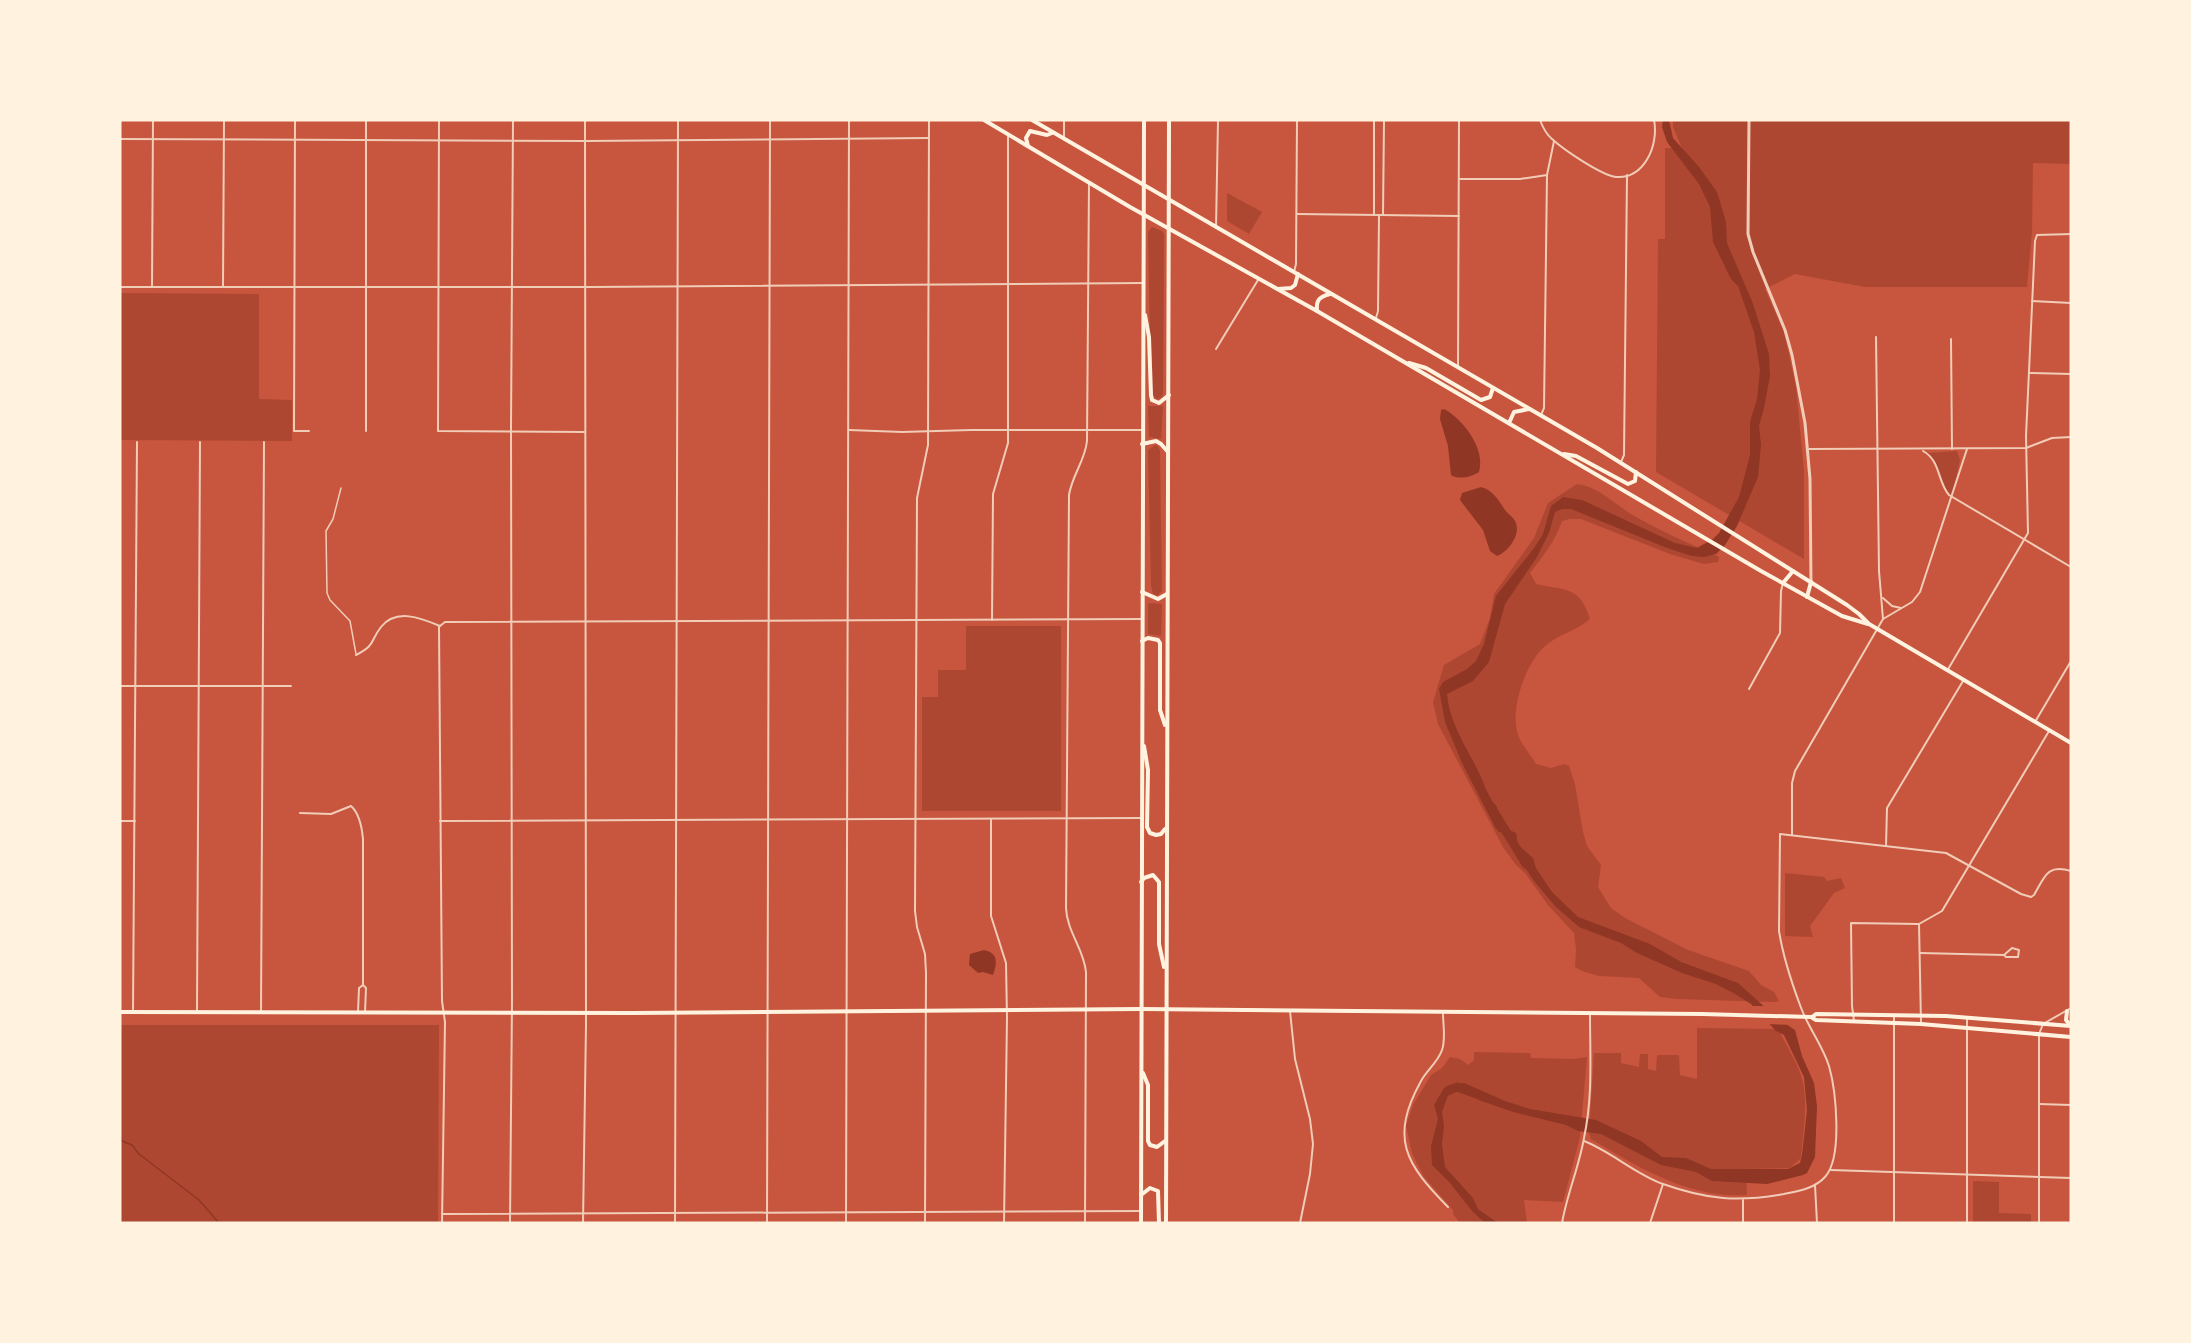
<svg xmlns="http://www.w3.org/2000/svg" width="2191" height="1343" viewBox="0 0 2191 1343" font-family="Spectral,serif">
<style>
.green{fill:#ae4732}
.water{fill:#8f3625}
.pier{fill:#c8553d}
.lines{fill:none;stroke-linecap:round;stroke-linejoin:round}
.stream{stroke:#8f3625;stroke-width:1.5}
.river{stroke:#8f3625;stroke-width:9}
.service{stroke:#f1ccb7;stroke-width:1.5}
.minor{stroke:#f1ccb7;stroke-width:2}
.tertiary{stroke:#f1ccb7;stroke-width:3}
.secondary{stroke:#fff3e0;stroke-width:4}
.primary{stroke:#fff3e0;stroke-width:4}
</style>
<rect width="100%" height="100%" fill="#c8553d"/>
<g class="green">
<path d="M1673 120H2071V164L2033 163 2032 232 2027 287H1865L1795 274 1765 289 1784 332 1796 387 1804 471V559L1656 472 1658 239H1665V148H1682L1673 127Z"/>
<path d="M1227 193 1262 212 1249 234 1227 221Z"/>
<path d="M1152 227 1162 231 1164 234 1163 393 1162 397 1157 399 1153 396 1151 390 1148 232Z"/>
<path d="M120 293 259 294V399L292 400V441L120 440Z"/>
<path d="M1148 406H1163L1161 439 1149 437Z"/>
<path d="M1155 445 1158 446 1160 451 1162 591 1157 596 1153 594 1151 585 1148 450Z"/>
<path d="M1957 451 1960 460 1952 496C1938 485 1942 465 1928 453Z"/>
<path d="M1577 484C1599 486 1618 508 1638 518 1664 533 1691 544 1719 557L1718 562 1704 564 1670 554 1581 519H1569L1562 521C1555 542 1543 556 1530 573L1536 584C1566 591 1579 585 1590 619 1575 632 1557 634 1543 648 1525 665 1511 708 1517 731 1519 742 1530 754 1536 764L1551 768 1564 764 1569 766 1575 784 1583 832 1587 846 1601 865 1598 887 1611 908 1625 918 1688 950 1749 971 1761 985 1774 992 1779 1001 1774 1002 1676 999 1660 997 1639 978 1599 976 1582 971 1575 967 1576 949 1574 933 1548 905 1525 873 1516 865 1503 847 1438 724 1433 702 1444 665 1480 644 1490 618 1494 594 1534 538 1548 503Z"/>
<path d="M1150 603 1162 604 1161 636 1148 634V604Z"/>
<path d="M966 626H1061V811H922V697H938V670H966Z"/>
<path d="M1785 873 1824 877 1827 881 1841 878 1845 888 1834 893 1810 926 1813 937 1785 936Z"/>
<path d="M120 1025H439L438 1223H120Z"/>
<path d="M1697 1028 1778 1029C1785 1042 1793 1056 1799 1070 1810 1097 1803 1130 1801 1158L1790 1168 1746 1169 1747 1195C1689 1199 1638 1167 1591 1139L1589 1134 1594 1053H1621V1063L1639 1067 1640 1054H1648V1069L1656 1071 1657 1055H1679L1680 1075 1697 1079Z"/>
<path d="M1474 1052 1530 1053 1531 1058 1573 1059 1587 1057 1580 1137 1563 1202 1524 1200 1527 1223H1460L1453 1214V1210L1424 1177 1417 1164 1412 1153 1406 1126 1413 1105 1431 1075 1442 1068 1450 1057 1460 1059 1468 1065 1474 1060Z"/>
<path d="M1973 1181 1999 1182V1213L2031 1214V1223H1973Z"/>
</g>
<g class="water">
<path d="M1663 120H1669L1673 138 1699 167 1717 192 1726 222 1727 243 1752 301 1769 354 1770 376 1764 408 1759 426 1761 445 1758 477 1737 526 1725 545 1716 554 1704 557 1692 556 1667 548 1571 509H1562L1555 512 1549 533 1537 557 1505 604 1489 662 1473 681 1447 694C1450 725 1467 747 1479 773 1485 785 1488 797 1497 807 1497 811 1495 814 1496 818 1496 828 1508 829 1516 833L1518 845 1533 858 1536 868 1552 892 1578 917 1650 944 1681 962 1738 983 1777 1018 1795 1030 1802 1056 1814 1083 1817 1106 1815 1157 1807 1173 1803 1175 1767 1184 1712 1181 1696 1172 1661 1165 1601 1134 1578 1131 1566 1125 1513 1112 1479 1100 1472 1089 1461 1086 1450 1090 1442 1112 1444 1126 1442 1144 1445 1167 1473 1198 1478 1209 1498 1223H1485L1472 1211 1450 1183 1432 1165 1431 1146 1438 1119 1434 1105 1444 1088 1449 1085 1464 1083 1505 1101 1530 1109 1596 1120 1641 1141 1662 1157 1686 1158 1711 1169H1788L1800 1163 1802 1155 1807 1110 1804 1077 1784 1035 1776 1031 1751 1004 1735 994 1716 984 1682 973 1637 953 1621 943 1579 927 1555 906 1534 881 1524 866 1520 853 1513 848 1510 834 1499 832 1495 827 1462 763 1445 722 1439 689 1443 682 1467 669 1476 661 1484 644 1496 596 1534 548 1543 534 1551 506 1563 497 1582 500 1675 543 1697 548 1713 539 1719 533 1739 497 1750 455V422L1757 399 1760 370 1754 332 1738 286 1731 279 1713 242 1710 207 1699 184 1667 142 1662 127Z"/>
<path d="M1444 409C1463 419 1486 449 1479 472 1471 477 1459 480 1451 475L1448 446 1440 419 1441 410Z"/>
<path d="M1481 487C1493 490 1499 501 1505 510 1508 514 1513 517 1515 521 1522 534 1508 552 1497 556L1490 551 1483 530 1460 500 1462 493Z"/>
<path d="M984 950C999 953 997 964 993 975L983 972 978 973 969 965 970 954Z"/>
</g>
<path class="pier" d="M1751 1006H1769L1793 1025 1765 1024 1753 1011Z"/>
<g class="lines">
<path class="stream" d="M120 1135 122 1141 132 1145 139 1154 199 1200 219 1223"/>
<g class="river">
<path d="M1491 807 1526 864"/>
<path d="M1448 1091 1457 1087 1485 1097"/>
</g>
<path class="service" d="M341 488 333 519 326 531 327 593 330 600 350 621 356 654"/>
<g class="minor">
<path d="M295 120 294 431H309"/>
<path d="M439 120 438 431 584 432"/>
<path d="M1540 120C1543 128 1546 134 1552 139 1564 150 1601 175 1616 177 1645 179 1659 144 1654 120"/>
<path d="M1064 137V120"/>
<path d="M120 139 585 141 929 138"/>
<path d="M1460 179H1520L1547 175"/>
<path d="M1297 214 1459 216"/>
<path d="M1374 215V120"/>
<path d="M1383 215 1384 120"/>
<path d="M1216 228 1218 120"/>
<path d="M1294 272 1296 264 1297 120"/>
<path d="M120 287H591L1143 283"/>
<path d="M152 287 153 120"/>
<path d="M223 287 224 120"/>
<path d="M2032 301 2071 303"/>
<path d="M1376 318 1378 311 1379 216"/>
<path d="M1876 337 1879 571 1883 619"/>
<path d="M1951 339 1952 449"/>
<path d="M1216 349 1258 280"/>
<path d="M1458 366 1459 120"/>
<path d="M2029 373 2071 374"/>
<path d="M1541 415 1544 408 1547 175 1554 141"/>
<path d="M849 430 902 432 971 430H1142"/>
<path d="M366 431V120"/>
<path d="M1809 449 2026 448 2052 438 2071 437"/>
<path d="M1923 451C1941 461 1937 481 1949 495L2071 567"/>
<path d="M1621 462 1624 455 1627 175"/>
<path d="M1883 598 1892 606 1901 608"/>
<path d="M992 620 993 494 1008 443V136"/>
<path d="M439 626 442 1001 445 1022 442 1223"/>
<path d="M440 626 445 622 1142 619"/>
<path d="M356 655C376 645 370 641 381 627 396 608 421 618 440 626"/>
<path d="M1947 671 2028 533 2026 436 2035 241 2037 235 2071 234"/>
<path d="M120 686H291"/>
<path d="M1749 689 1780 633 1781 591 1783 583"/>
<path d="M2035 722 2071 661"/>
<path d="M300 813 331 814 351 806C360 814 362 828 363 839V985"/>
<path d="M991 819V916L1006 963 1007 1018 1004 1223"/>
<path d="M120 821H135"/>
<path d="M440 821 1141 818"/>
<path d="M1792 835V783L1795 771 1883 619 1912 602 1920 592 1967 449"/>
<path d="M1886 846 1887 808 1963 681"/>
<path d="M1919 924 1921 1023"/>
<path d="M1920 953 2004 955 2006 957H2018L2019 950 2012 948 2004 955"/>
<path d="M1290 1011 1295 1059 1310 1119 1313 1144 1310 1174 1300 1223"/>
<path d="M133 1012 137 442"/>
<path d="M197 1012 200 442"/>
<path d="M261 1012 264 442"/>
<path d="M358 1012 359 988 363 985 366 988 365 1012"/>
<path d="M1443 1013C1443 1025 1446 1039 1442 1050 1438 1062 1427 1070 1421 1081 1389 1139 1406 1164 1448 1207"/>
<path d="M1854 1021 1852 1006 1851 923 1919 924 1942 911 2049 731"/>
<path d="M2039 1104 2071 1105"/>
<path d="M1584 1141C1612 1152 1635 1174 1663 1184 1708 1200 1738 1202 1784 1194 1798 1191 1814 1189 1825 1177 1843 1157 1836 1091 1829 1066 1822 1044 1807 1026 1800 1005 1791 981 1783 956 1779 931L1780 834 1946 853 2021 894 2031 897 2034 895C2045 876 2047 864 2071 871"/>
<path d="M1831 1170 2071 1178"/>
<path d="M1815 1185 1817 1223"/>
<path d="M442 1214 1141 1211"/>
<path d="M510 1223 512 1000 511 427 513 120"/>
<path d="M583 1223 586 1025 585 120"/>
<path d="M675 1223 678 120"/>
<path d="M767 1223 770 120"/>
<path d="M846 1223 849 120"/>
<path d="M925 1223 926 973 925 954 917 927 915 911 917 498 928 445 929 120"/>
<path d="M1085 1223 1086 972C1084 949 1067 932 1066 908L1069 495C1072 475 1085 461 1087 441L1089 183"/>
<path d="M1562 1223C1567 1194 1579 1167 1584 1138 1593 1096 1590 1056 1590 1014"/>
<path d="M1650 1223 1663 1184"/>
<path d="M1743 1223V1200"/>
<path d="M1894 1223V1016"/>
<path d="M1967 1223V1019"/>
<path d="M2039 1223V1034L2043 1024 2071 1008"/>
</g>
<path class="tertiary" d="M1749 120 1748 234 1753 252 1785 330 1792 355 1805 423 1810 479 1811 582"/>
<g class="secondary">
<path d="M2067 1011 2066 1020 2070 1025"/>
<path d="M120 1012 633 1013 1141 1009 1702 1014 1811 1017 1816 1020 1921 1024 2071 1037"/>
<path d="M1812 1017 1816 1014 1946 1016 2071 1026"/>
</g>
<g class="primary">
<path d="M984 120 1130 207 1317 311 1761 571 1842 616 1868 624"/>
<path d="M1032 120 1597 448 1847 605 1859 614 1869 624 2071 743"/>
<path d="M1028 146 1026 138 1030 131 1047 135 1052 133"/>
<path d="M1278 289 1291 288 1295 285 1298 274"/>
<path d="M1317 311C1316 300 1319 297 1330 294"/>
<path d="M1145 315 1149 337 1151 395 1152 400 1159 403 1169 395"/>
<path d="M1409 363 1426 368 1481 400 1490 397 1493 388"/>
<path d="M1509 423 1514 412 1529 409"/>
<path d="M1142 444 1156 441 1161 444 1168 452"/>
<path d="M1564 454 1576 456 1628 484 1635 481 1636 472"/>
<path d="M1783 583 1793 571"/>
<path d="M1142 592 1158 599 1167 594"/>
<path d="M1807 597 1811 582"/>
<path d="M1142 641 1148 638 1158 640 1160 643V710L1165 725"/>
<path d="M1144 746 1148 770 1147 827 1150 833 1156 835 1161 834 1165 829"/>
<path d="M1141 882 1144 878 1153 875 1159 882V944L1164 967"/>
<path d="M1143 1073 1148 1085V1141L1150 1145 1157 1147 1165 1141"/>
<path d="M1141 1195 1150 1188 1158 1191 1159 1223"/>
<path d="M1141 1223 1144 120"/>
<path d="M1166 1223 1169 120"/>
</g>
</g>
<rect width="2191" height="1343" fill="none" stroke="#fff3e0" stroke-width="243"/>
</svg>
